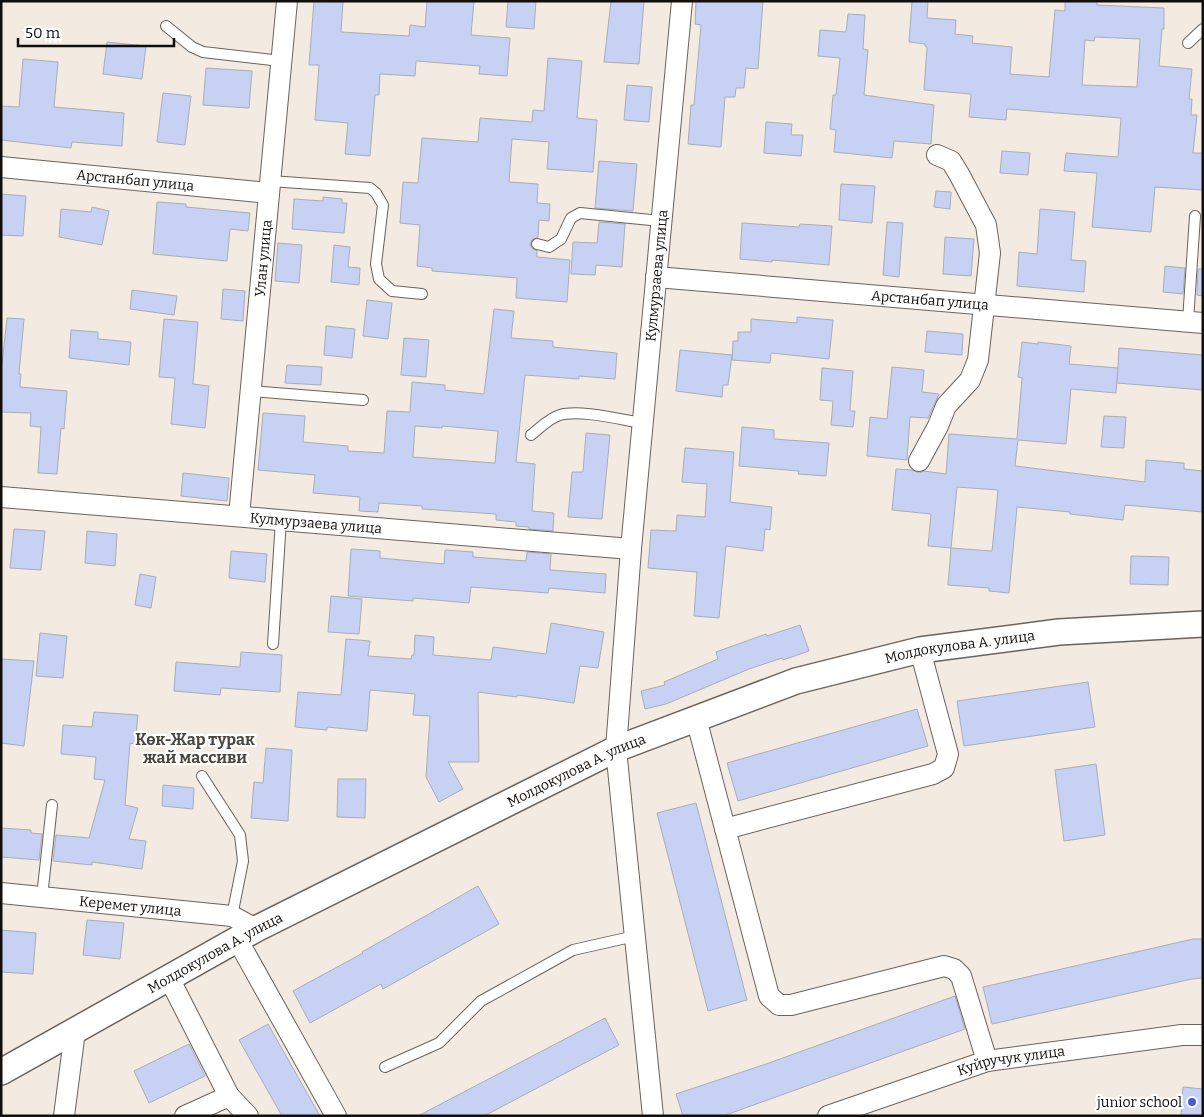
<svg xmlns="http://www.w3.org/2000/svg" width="1204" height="1117" viewBox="0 0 1204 1117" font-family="Bitter,serif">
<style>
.building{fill:#c7d1f3;stroke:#a9adb7;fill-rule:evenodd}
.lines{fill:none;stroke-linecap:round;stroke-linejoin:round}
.service-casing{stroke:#6a635b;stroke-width:12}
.minor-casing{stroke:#6a635b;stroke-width:22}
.tertiary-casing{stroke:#6a635b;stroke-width:28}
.service{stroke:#fff;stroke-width:10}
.minor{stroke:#fff;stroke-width:20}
.tertiary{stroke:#fff;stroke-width:25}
.poi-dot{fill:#475ace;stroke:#fff;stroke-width:2}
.labels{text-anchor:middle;stroke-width:4.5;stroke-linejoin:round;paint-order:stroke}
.street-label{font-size:14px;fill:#110e0b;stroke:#fff}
.poi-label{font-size:14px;fill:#110e0b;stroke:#fff;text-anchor:end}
.quarter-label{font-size:16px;font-weight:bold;fill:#4b453d;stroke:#fff}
</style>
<rect width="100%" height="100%" fill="#f3ebe2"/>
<g class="building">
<path d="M314 1 343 2 341 32 409 36 410 25 425 27 427 1H474L471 35 510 38 507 76 479 74 480 66 416 61 415 76 380 74 379 95H375L370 156 345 154 348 123 315 120 319 65H309Z"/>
<path d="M508 1H536L534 29 506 27Z"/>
<path d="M611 1H644L639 64 604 62Z"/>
<path d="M696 1H763L758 69 746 68 744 88H736L735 97H725L721 147 688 144 691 105H694L701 25 695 24Z"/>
<path d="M912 1H928L927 18 956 20 955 34 973 36 972 43 1012 47 1010 74 1049 77 1055 10 1065 11V1H1097V5L1164 8V29H1162L1159 66 1192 69 1189 99H1192L1191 115H1197L1193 153H1203V190L1155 187 1151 232 1092 227 1097 173 1064 171 1066 153 1118 157 1121 118 1007 109 1006 120 969 117 971 94 924 90 927 47 925 46V44L909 42ZM1095 37 1140 39 1137 87 1082 85 1085 40 1094 41Z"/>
<path d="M848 14 865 15 863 49 868 50 864 95 934 105 931 144 894 141 892 158 834 152 836 130 830 129 833 95H836L840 58 818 56 820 30 846 32Z"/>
<path d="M107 42 146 46 142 79 103 74Z"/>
<path d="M548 58 582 61 577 118 597 120 593 172 547 169 549 142 512 139 509 182 538 184 537 203 550 204 549 221 539 220 538 237 532 240 530 245 533 249 537 251V257L570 260 567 302 516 298 517 278 432 271V268L417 266 420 225 400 223 403 182 418 183 422 138 478 142 480 118 532 122 533 110 544 111Z"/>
<path d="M23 59 58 62 54 107 124 113 122 146 72 142 71 148 1 140V106L19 107Z"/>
<path d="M206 68 252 71 249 108 203 105Z"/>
<path d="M627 85 652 87 649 122 624 120Z"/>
<path d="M163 93 191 96 185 145 157 142Z"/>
<path d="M766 122 792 124 791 135H803L801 156 764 153Z"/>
<path d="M1002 151 1030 153 1028 175 1000 173Z"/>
<path d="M599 161 637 164 633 211 595 208Z"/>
<path d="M841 184 875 186 872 223 839 220Z"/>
<path d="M936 191 951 192 950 209 934 207Z"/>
<path d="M1 194 26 196 23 236 1 235Z"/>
<path d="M323 197 342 199V203H347L344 233 292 229 294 199 323 201Z"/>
<path d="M157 202 186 204V207L250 213 248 231 230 229 227 261 153 254Z"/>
<path d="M92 207 109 211 102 245 59 237 61 209 91 212Z"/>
<path d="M1040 209 1075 212 1071 260 1086 261 1084 292 1017 286 1019 252 1037 254Z"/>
<path d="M599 222 625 224 622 267 596 265 595 275 571 274 573 242 597 243Z"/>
<path d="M887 222 903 223 899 277 883 275Z"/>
<path d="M742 223 799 227 800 224 832 226 829 265 772 260V262L740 259Z"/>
<path d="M945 237 974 239 971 276 943 274Z"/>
<path d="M278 243 302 245 299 283 275 281Z"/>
<path d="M334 245 350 247 348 267 360 268 359 285 331 282Z"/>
<path d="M1165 266 1185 268 1183 294 1163 292Z"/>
<path d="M1198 269H1203V296L1197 295Z"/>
<path d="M223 289 245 291 243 321 221 319Z"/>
<path d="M132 290 177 296 174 315 130 309Z"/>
<path d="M367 300 392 303 388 339 363 336Z"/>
<path d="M494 309 514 311 511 338 553 341V347L617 353 615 379 579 376V379L525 375 516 462 535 464 532 511 554 513 553 531 529 529V527L516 526V522L496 520V514L422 509V506L379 503 378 512 359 511 360 497 313 493 315 475 258 470 263 413 305 416 303 442 348 446V451L384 453 387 411 410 412 412 382 445 385V390L484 394ZM415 426 442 428V426L498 431 495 463 413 457Z"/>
<path d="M797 317 833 320 829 359 771 353 770 363 732 360 733 341H738V332H751V319L797 323Z"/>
<path d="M7 318 24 319 19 374H21L20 387 67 391 64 429 61 428 57 474 38 473 41 427 30 426 31 413 1 412V373Z"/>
<path d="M164 319 198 322 193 384 209 386 205 428 171 424 175 378 159 377Z"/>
<path d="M326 326 355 329 352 358 324 355Z"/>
<path d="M71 330 98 332V339L131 342 129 365 69 358Z"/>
<path d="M927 331 963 334 962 355 925 352Z"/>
<path d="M404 338 429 340 426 377 401 375Z"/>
<path d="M1022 342 1038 344V342L1071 346 1069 364 1118 368 1116 393 1071 389 1066 444 1018 440 1015 466 1145 482 1146 460 1184 463V469L1203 471V512L1125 505 1123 520 1070 514V512L1017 507 1009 593 989 591V588L948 585 951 548 928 546 931 514 892 510 896 469 912 470 919 473 924 471 946 474 949 434 1017 439 1022 378 1018 377ZM957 487 998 490 992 551 951 548Z"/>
<path d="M1119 348 1203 355V390L1117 383Z"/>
<path d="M680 350 732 355 728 385H723L722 397 676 391Z"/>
<path d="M287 365 322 367 321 385 285 383Z"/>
<path d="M892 367 924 370 922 392 939 394 928 418 910 417 907 460 867 456 870 417 887 419Z"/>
<path d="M822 368 853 371 850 411H855L853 427 831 425 833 401 820 400Z"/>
<path d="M1104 416 1126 417 1124 448 1101 447Z"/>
<path d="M742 427 774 430V439L829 443 826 476 798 474 799 471 739 466Z"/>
<path d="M586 433 610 435 602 519 568 517 572 472H583Z"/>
<path d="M685 448 734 452 730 502 772 507 770 530 765 529 763 551 726 546 719 618 694 616 697 572 648 568 651 530 676 531 677 515 705 517 707 484 682 482Z"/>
<path d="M183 473 229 478 227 501 181 496Z"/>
<path d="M14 529 45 531 41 570 10 568Z"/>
<path d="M87 531 117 534 115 566 85 563Z"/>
<path d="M351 549 380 551V558L444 564 445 550 473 552V557L526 561 527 552 551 554 550 570 606 574 605 593 549 588 548 593 471 587 469 603 413 598V601L348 596Z"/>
<path d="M231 551 267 554 265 582 229 578Z"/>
<path d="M1131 556 1169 557 1168 585 1130 584Z"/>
<path d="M140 574 156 577 151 608 135 605Z"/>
<path d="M331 596 362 599 359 634 328 632Z"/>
<path d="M551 623 604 632 598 668 580 666 574 703 517 695V697L478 692 479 762H448L463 789 439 802 426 777 430 716 413 715 415 694 370 690 367 731 327 727V730L295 727 298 692 341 695 346 639 370 641 368 656 411 659 412 655H414L415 635 434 637 433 655 491 660 493 647 546 654Z"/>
<path d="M800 625 809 651 783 660 782 658 749 669 666 704 645 709 641 691 665 685 664 682 718 659 716 652 766 634 767 636Z"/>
<path d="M40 633 67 636 63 678 36 676Z"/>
<path d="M241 652 282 655 280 692 221 688 220 695 174 691 176 662 240 667Z"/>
<path d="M1 659 34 661 24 746 1 743Z"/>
<path d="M1088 682 1095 727 964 746 957 701Z"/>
<path d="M917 709 928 746 738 801 727 763Z"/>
<path d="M94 712 138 715 135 744 130 743 125 805 138 808 129 839 146 841 142 869 92 862V865L53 861 56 835 89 838 105 780 94 779 96 757 61 754 63 725 92 727Z"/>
<path d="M266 748 292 750 288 821 251 818 254 782 263 783Z"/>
<path d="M1096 764 1105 835 1064 841 1055 770Z"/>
<path d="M338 779H366L365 818 337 817Z"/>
<path d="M163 785 194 788 193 809 162 806Z"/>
<path d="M696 803 747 1000 708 1011 657 813Z"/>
<path d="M1 828 31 830V833L42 834 39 860 1 857Z"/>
<path d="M478 886 499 924 383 989 381 984 310 1023 293 991 363 953 362 952Z"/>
<path d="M87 920 124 923 120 959 83 955Z"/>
<path d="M1 930 36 933 33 974 1 972Z"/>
<path d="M1193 939H1203V978L1192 979 992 1024 983 987Z"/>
<path d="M955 996 965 1029 723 1116H683L676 1094 766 1064Z"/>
<path d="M605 1018 619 1045 484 1116H418Z"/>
<path d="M268 1024 320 1116H282L239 1040Z"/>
<path d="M189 1044 205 1076 149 1103 134 1071Z"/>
<path d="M1183 1087 1203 1089V1116H1181Z"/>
</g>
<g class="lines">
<g class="service-casing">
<g id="service">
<path d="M166 26 192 47 203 52 281 61"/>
<path d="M1188 43 1203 29"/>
<path d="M270 181 370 188 376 193 383 205 376 264 379 279 392 291 422 294"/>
<path d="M537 244 549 247 561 239 571 218 580 213 661 221"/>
<path d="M1188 321 1195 216"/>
<path d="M250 391 363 400"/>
<path d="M531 435C540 428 549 418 560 415 580 409 622 420 643 423"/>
<path d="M273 644 281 520"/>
<path d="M202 776 240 835 243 861 232 916"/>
<path d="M42 897 52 805"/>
<path d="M385 1067 439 1043 481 1001 573 950 635 936"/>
</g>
</g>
<g class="minor-casing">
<g id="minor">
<path id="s1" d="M1 167 269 193"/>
<path id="s2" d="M656 277 1203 323"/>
<path d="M919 461 938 426 946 406 970 380 978 360 990 253 986 225 959 174 951 161 937 155"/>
<path id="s3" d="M1 497 631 549"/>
<path id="s4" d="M239 516 287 1"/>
<path d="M696 718 769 996 779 1005H791L944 966 954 969 961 976 987 1061"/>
<path d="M725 829 933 774 944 768 948 754 920 650"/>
<path id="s5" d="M1 893 232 916 256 929"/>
<path d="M237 939 336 1116"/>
<path d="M169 978 229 1096 248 1116"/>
<path d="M64 1116 75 1031"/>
<path d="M185 1116 229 1096"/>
<path id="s6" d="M653 1116 616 749 631 549 682 1"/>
<path id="s7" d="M828 1116 987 1061 1182 1035H1203"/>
</g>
</g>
<g class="tertiary-casing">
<g id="tertiary">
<path id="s8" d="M1 1072 256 929 616 749 796 681 920 650 1059 632 1203 624"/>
</g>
</g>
<use href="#service" class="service"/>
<use href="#minor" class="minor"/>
<use href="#tertiary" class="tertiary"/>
</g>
<circle class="poi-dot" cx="1192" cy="1102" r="5"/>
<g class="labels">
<g class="street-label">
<text dy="5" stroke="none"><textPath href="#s1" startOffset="135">Арстанбап улица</textPath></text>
<text dy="5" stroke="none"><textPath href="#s4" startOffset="259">Улан улица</textPath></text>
<text dy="5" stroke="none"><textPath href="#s6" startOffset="844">Кулмурзаева улица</textPath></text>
<text dy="5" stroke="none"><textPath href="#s2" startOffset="275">Арстанбап улица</textPath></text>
<text dy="5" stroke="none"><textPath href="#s3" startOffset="316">Кулмурзаева улица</textPath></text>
<text dy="5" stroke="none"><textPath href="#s8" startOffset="1055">Молдокулова А. улица</textPath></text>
<text dy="5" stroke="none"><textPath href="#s8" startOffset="650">Молдокулова А. улица</textPath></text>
<text dy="5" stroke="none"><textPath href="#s5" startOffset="130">Керемет улица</textPath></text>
<text dy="5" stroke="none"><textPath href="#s8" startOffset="245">Молдокулова А. улица</textPath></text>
<text dy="5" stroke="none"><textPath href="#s7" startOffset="192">Куйручук улица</textPath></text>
</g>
<g class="poi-label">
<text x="1182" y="1107">junior school</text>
</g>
<g class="quarter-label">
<text x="195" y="745">Көк-Жар турак<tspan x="195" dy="18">жай массиви</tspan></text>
</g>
</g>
<rect width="1204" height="1117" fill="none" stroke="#110e0b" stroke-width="5"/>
<path d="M18 38v8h156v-8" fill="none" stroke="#110e0b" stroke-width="2.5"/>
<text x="25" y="38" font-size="15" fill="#110e0b" stroke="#ffffff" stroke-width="4" paint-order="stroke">50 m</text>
</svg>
